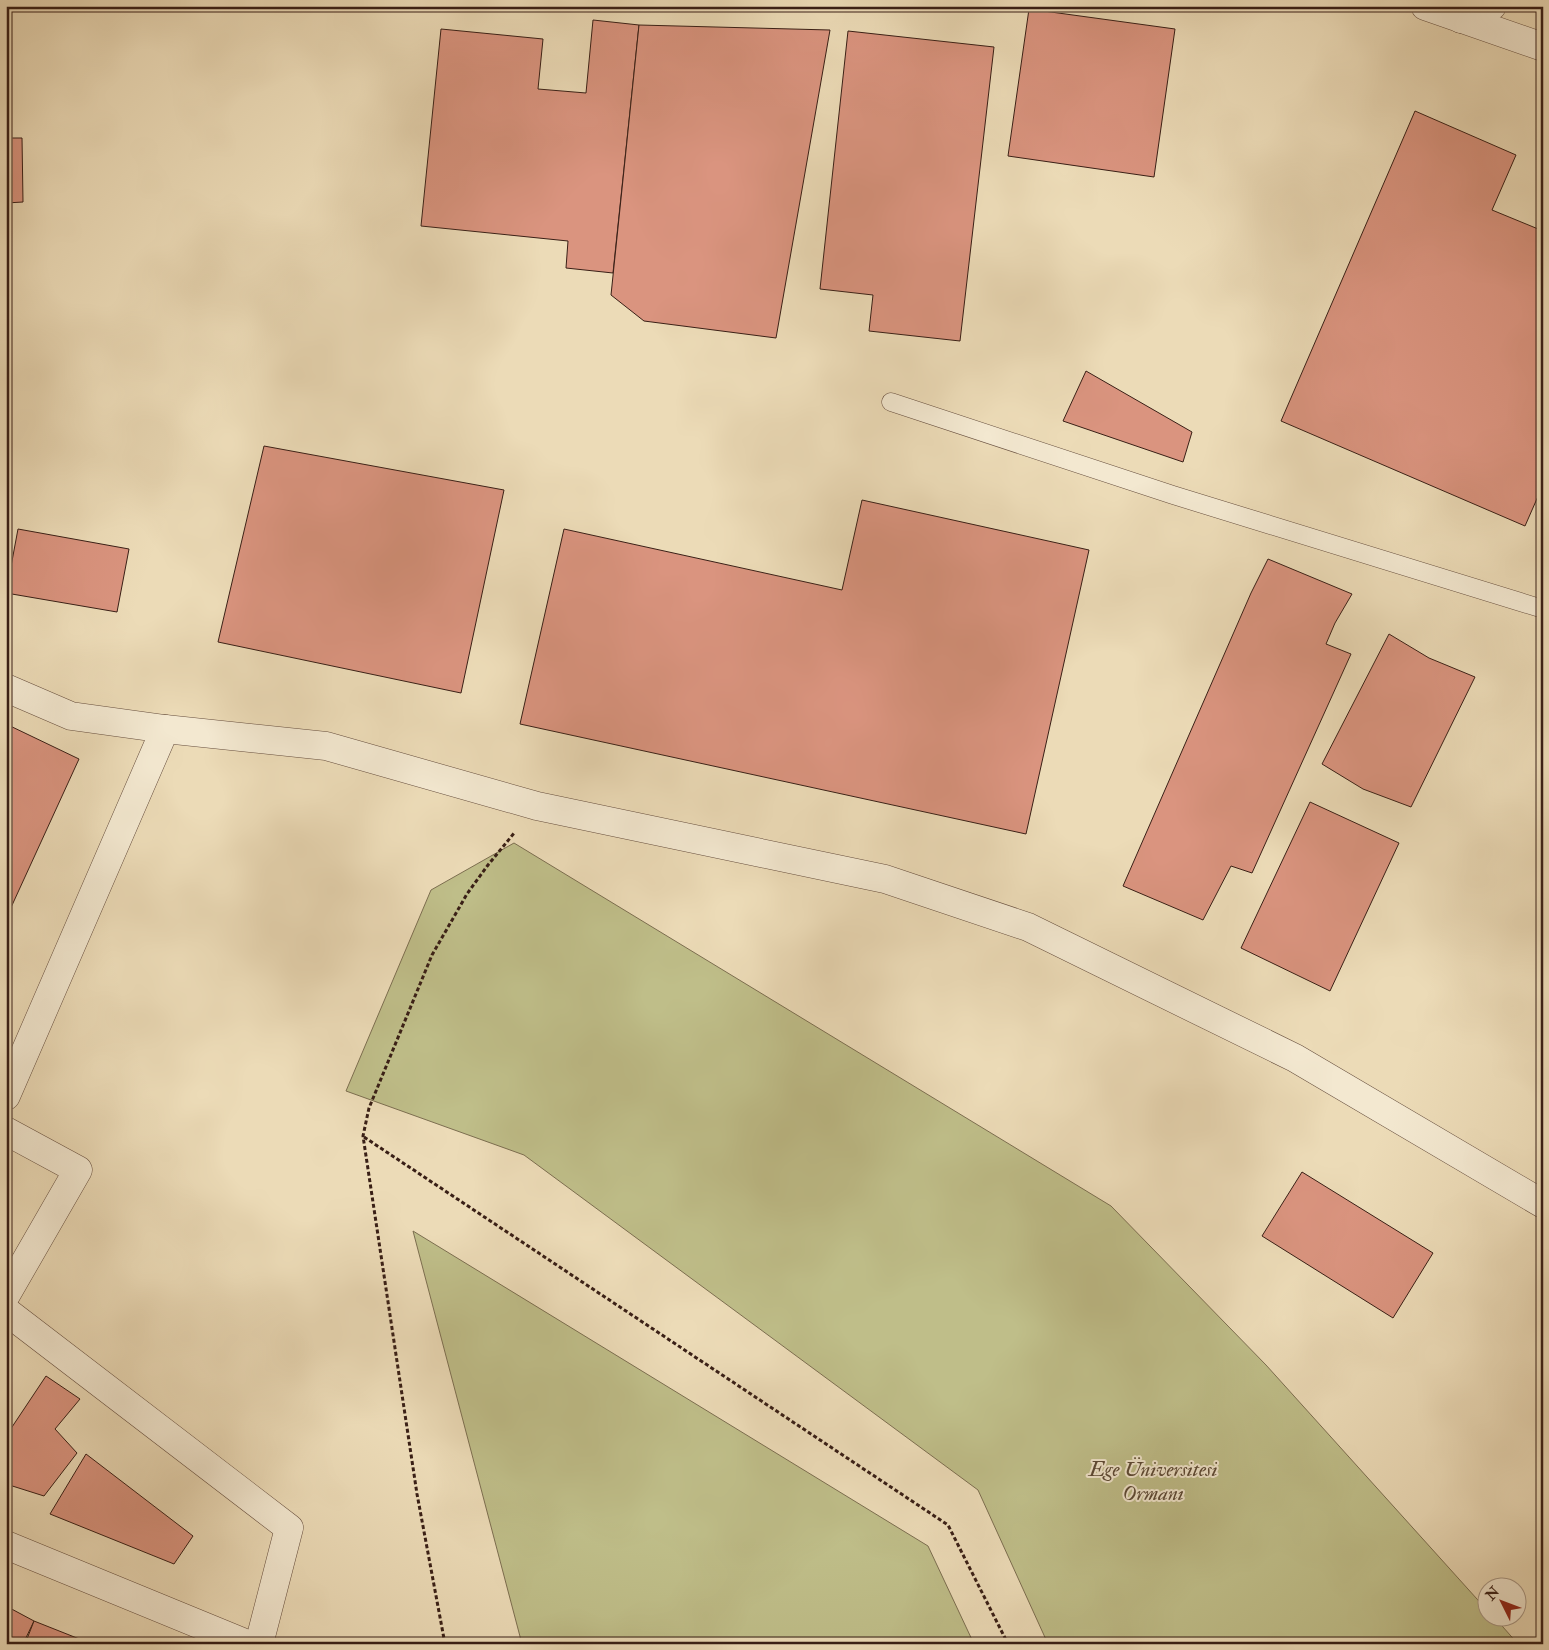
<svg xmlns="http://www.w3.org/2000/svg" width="1549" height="1650" viewBox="0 0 1549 1650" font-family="'IM FELL Double Pica',serif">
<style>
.green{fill:#bfbe89;stroke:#7c6e50}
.building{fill:#da947f;stroke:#391f16}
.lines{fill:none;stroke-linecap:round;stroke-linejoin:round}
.service-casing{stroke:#664e3e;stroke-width:19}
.minor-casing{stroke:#664e3e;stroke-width:29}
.path{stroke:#391f16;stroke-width:3;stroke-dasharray:4 2.5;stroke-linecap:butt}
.service{stroke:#f3e8d0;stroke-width:18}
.minor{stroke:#f3e8d0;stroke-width:28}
.labels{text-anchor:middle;stroke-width:4;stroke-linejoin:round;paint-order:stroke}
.park-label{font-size:21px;font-style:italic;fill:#5a4733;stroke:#f3e8d0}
</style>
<rect width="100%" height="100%" fill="#ecdbb7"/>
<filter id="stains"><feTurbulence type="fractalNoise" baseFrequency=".004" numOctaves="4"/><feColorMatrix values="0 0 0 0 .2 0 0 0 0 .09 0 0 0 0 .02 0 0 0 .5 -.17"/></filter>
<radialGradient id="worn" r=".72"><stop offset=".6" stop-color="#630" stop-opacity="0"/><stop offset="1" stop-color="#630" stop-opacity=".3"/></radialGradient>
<g class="green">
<path d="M514 843 1111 1206 1266 1365 1486 1609V1618H1495L1518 1644H1048L978 1490 524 1155 346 1091 431 890Z"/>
<path d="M413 1231 928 1546 974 1644H522Z"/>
</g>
<g class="building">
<path d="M1029 9 1175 29 1154 177 1008 156Z"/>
<path d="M593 20 639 25 613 273 566 268 568 241 421 226 441 29 543 39 538 89 586 93Z"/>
<path d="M639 25 830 30 776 338 644 321 611 295Z"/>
<path d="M848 31 994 47 960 341 869 331 873 295 820 289Z"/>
<path d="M1415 111 1516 155 1492 210 1543 231V485L1525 526 1281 421Z"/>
<path d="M6 138H22L23 202 6 203Z"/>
<path d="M1086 371 1192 432 1183 462 1063 421Z"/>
<path d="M264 446 504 490 461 693 218 642Z"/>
<path d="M862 500 1089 550 1026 834 520 724 564 529 842 590Z"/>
<path d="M18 529 129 549 117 612 6 593Z"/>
<path d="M1268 559 1352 594 1335 623 1326 644 1351 654 1252 873 1231 866 1203 920 1123 886 1251 593Z"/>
<path d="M1389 634 1429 658 1475 677 1411 807 1363 789 1322 764Z"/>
<path d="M6 724 79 759 8 914 6 913Z"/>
<path d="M1310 802 1399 843 1330 991 1241 948Z"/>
<path d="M1302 1172 1433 1253 1393 1318 1262 1236Z"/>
<path d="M46 1376 80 1399 55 1429 77 1453 44 1496 6 1484V1436Z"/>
<path d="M86 1454 193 1536 174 1564 50 1514Z"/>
<path d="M6 1606 34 1621 23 1644H6Z"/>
<path d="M34 1621 92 1644H25Z"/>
</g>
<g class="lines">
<g class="service-casing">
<path id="service" d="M891 402 1173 495 1543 609"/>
</g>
<g class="minor-casing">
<g id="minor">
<path d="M1425 6 1543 47"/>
<path d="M1461 19 1492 6"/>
<path d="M6 688 71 716 165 729 326 746 537 806 885 879 1028 927 1295 1058 1543 1204"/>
<path d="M6 1096 165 729"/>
<path d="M6 1131 78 1170 6 1295"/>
<path d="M6 1311 289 1528 259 1644"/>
<path d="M6 1545 247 1644"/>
</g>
</g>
<g class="path">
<path d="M364 1137 948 1525 1008 1644"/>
<path d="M445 1644 417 1494 363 1136 369 1108 432 955 467 894 488 865 515 832"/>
</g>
<use href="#service" class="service"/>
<use href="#minor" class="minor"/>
</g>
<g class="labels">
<g class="park-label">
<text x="1153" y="1476">Ege Üniversitesi<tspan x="1153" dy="24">Ormanı</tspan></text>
</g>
</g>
<rect width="1549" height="1650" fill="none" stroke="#ecdbb7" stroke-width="25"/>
<rect x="8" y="8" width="1534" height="1635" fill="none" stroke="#391f16" stroke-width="2.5"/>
<rect x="12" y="12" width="1524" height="1625" fill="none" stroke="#391f16"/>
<g transform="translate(1502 1602) rotate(312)"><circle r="24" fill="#f3e8d0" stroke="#a99886"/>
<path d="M0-4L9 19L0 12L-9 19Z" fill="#8f2418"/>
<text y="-8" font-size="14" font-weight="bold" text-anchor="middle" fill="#391f16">N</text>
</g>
<rect width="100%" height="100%" filter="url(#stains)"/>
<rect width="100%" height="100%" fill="url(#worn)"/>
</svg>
